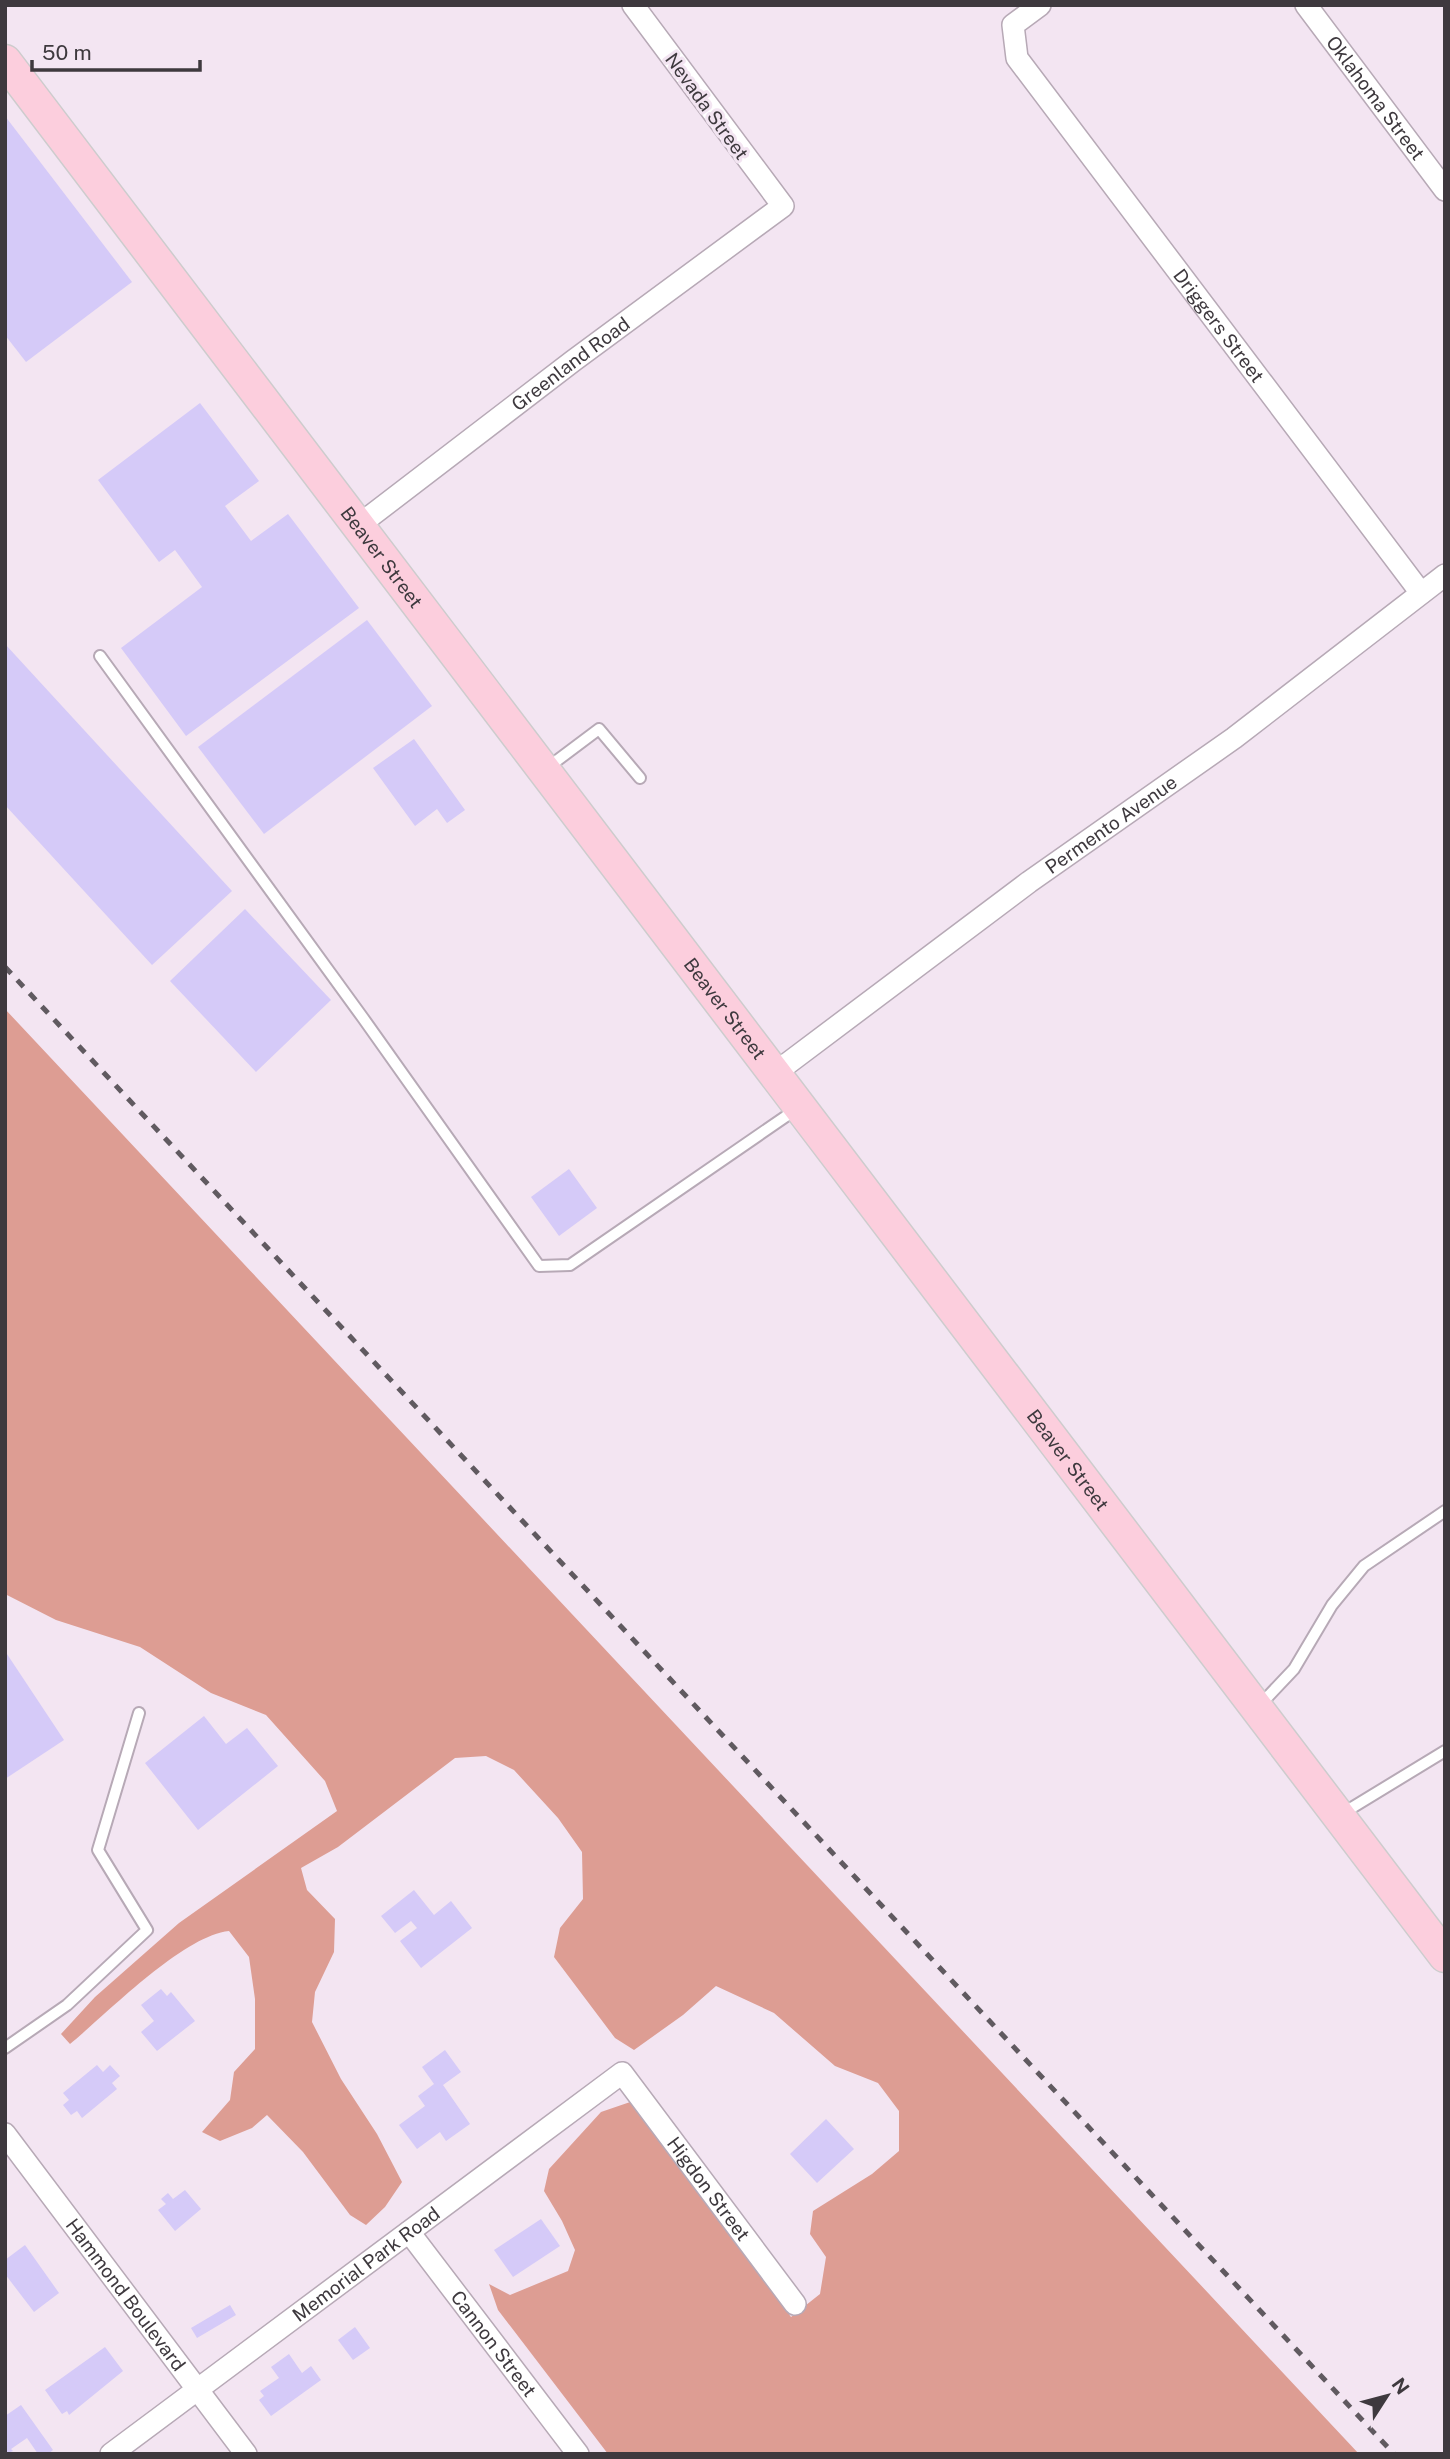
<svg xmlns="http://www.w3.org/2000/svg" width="1450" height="2459" viewBox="0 0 1450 2459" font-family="'Public Sans',sans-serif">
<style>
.forest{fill:#dd9d93}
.building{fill:#d5caf8}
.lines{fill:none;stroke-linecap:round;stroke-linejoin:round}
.service-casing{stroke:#b7a9b6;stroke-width:14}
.minor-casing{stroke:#b7a9b6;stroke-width:24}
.primary-casing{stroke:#cdcccd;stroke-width:35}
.service{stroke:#fff;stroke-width:10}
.minor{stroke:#fff;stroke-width:21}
.primary{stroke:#fccedd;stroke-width:32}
.rail{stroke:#605a60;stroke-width:5;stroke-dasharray:9 9;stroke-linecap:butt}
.labels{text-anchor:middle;stroke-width:6;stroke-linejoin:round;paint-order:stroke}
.street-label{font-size:19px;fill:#3e393e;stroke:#f3e5f2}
</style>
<rect width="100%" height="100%" fill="#f3e5f2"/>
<path class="forest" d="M5 1009 1359 2454H608L498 2310 489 2284 510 2295 568 2271 575 2250 562 2221 544 2191 549 2169 601 2112 636 2100 791 2317 820 2294 826 2257 810 2234 813 2211 872 2174 899 2151V2111L878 2083 835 2066 774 2013 716 1986 683 2015 634 2050 615 2038 554 1957 560 1928 583 1899 582 1852 558 1818 514 1770 486 1756 455 1758 338 1847 301 1868 307 1890 335 1919 334 1952 315 1992 312 2022 341 2079 377 2134 402 2182 385 2207 366 2225 350 2215 303 2152 267 2115 252 2128 220 2141 202 2132 230 2100 234 2072 255 2049V1999L249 1957 229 1931C182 1936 107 2014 70 2044L61 2034 95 1997 179 1923 337 1811 325 1781 266 1715 211 1693 140 1647 56 1620 5 1594Z"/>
<g class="building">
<path d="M5 116 132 282 26 362 5 335Z"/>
<path d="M200 403 259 481 225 506 251 541 288 514 359 608 186 736 121 648 202 587 175 550 159 562 98 480Z"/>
<path d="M367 620 432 706 264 834 198 747Z"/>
<path d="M5 644 232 891 152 965 5 805Z"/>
<path d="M414 739 465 810 447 823 437 809 415 826 373 768Z"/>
<path d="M245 909 331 1000 256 1072 170 981Z"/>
<path d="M569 1169 597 1208 559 1236 531 1197Z"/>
<path d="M5 1651 64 1740 5 1779Z"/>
<path d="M204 1716 226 1744 247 1728 278 1766 198 1830 145 1763Z"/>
<path d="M414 1890 434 1915 451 1901 472 1928 421 1968 400 1941 417 1928 411 1921 395 1933 381 1916Z"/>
<path d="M161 1989 167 1996 171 1992 195 2021 157 2051 141 2032 154 2021 141 2005Z"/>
<path d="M445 2050 461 2072 443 2085 470 2124 446 2141 440 2132 417 2149 399 2125 425 2106 418 2096 434 2084 422 2067Z"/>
<path d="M97 2065 103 2072 110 2065 120 2076 112 2083 117 2089 82 2118 77 2111 71 2115 63 2105 69 2100 63 2093Z"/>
<path d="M826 2119 854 2149 817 2183 790 2154Z"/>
<path d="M185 2190 201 2209 175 2231 158 2210 166 2204 161 2199 168 2193 173 2199Z"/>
<path d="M541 2219 560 2246 513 2277 494 2250Z"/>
<path d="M25 2245 59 2293 34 2312 5 2274V2260Z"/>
<path d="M230 2305 236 2315 197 2338 191 2328Z"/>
<path d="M355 2327 370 2348 353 2360 338 2340Z"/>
<path d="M105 2347 123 2371 69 2415 67 2411 62 2414 45 2390Z"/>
<path d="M289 2354 302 2373 311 2366 321 2380 271 2416 259 2400 264 2396 260 2391 279 2378 271 2367Z"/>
<path d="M21 2405 53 2450 48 2454H38L27 2438 11 2449 13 2451 5 2454V2416Z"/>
</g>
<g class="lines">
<g class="service-casing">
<g id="service">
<path d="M100 656 363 1018 539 1266 570 1265 798 1108"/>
<path d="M547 768 599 729 640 778"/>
<path d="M1259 1706 1294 1669 1332 1605 1364 1566 1445 1511"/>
<path d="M1340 1815 1445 1751"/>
<path d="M5 2048 67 2005 147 1930 98 1850 139 1713"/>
</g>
</g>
<g class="minor-casing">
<g id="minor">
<path id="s1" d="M1040 5 1013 25 1017 58 1421 593"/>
<path id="s2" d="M1306 5 1445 190"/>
<path id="s3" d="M359 525 573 361 783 206 633 5"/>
<path id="s4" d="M775 1073 1029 882 1234 738 1445 575"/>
<path id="s5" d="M5 2134 246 2454"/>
<path id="s6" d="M409 2232 578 2454"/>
<path id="s7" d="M111 2454 622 2073 795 2304"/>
</g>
</g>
<g class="primary-casing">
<g id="primary">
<path id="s8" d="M5 61 1445 1956"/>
</g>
</g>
<use href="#service" class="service"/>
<use href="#minor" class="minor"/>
<use href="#primary" class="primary"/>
<path class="rail" d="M5 967 1394 2454"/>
</g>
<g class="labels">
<g class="street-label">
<text dy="7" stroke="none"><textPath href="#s2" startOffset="116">Oklahoma Street</textPath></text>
<text transform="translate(707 106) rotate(54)" y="7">Nevada Street</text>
<text dy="7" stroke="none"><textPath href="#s1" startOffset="402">Driggers Street</textPath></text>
<text dy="7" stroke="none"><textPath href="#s3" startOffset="266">Greenland Road</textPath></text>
<text dy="7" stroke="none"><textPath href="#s8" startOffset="623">Beaver Street</textPath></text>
<text dy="7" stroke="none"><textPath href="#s4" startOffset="418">Permento Avenue</textPath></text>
<text dy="7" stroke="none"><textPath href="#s8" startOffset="1190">Beaver Street</textPath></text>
<text dy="7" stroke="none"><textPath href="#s8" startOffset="1757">Beaver Street</textPath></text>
<text dy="7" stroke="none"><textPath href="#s7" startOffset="782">Higdon Street</textPath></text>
<text dy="7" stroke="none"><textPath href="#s7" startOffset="318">Memorial Park Road</textPath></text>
<text dy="7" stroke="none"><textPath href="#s5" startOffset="201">Hammond Boulevard</textPath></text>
<text dy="7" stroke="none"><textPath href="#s6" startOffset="140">Cannon Street</textPath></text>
</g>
</g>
<rect width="1450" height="2459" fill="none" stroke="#3e393e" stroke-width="14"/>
<g transform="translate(1387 2396) rotate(54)" stroke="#f3e5f2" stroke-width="5" paint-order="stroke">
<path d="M0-5L12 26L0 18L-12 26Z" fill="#3e393e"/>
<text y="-10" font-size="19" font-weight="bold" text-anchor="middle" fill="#3e393e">N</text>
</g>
<path d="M32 60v10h168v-10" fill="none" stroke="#3e393e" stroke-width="3.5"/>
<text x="42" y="60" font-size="21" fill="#3e393e" stroke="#f3e5f2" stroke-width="5" paint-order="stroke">50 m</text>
</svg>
